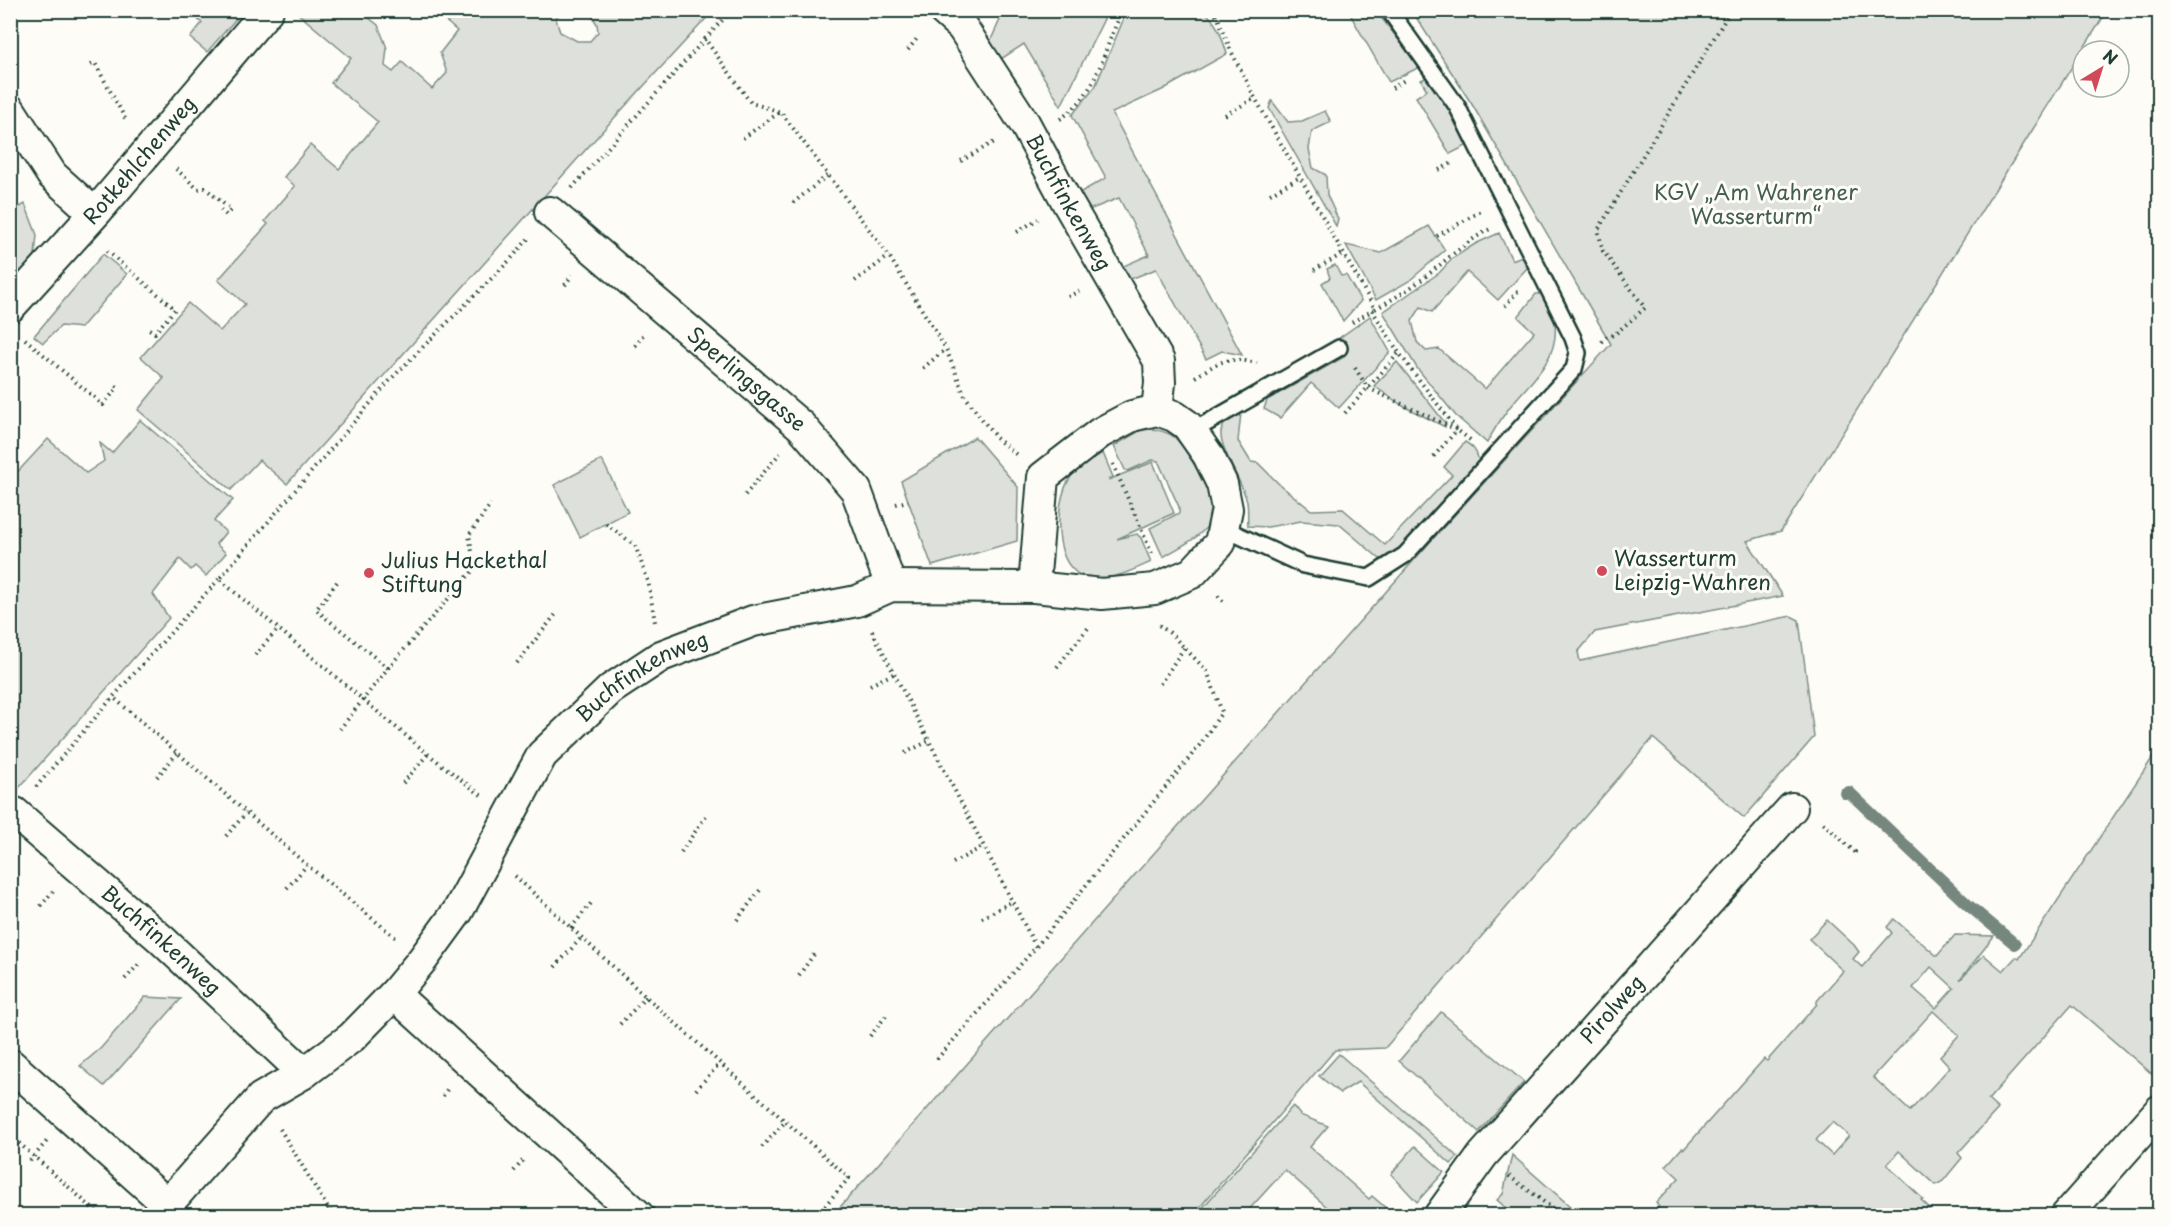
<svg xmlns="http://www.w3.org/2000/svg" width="2170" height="1226" viewBox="0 0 2170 1226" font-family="'Playpen Sans',sans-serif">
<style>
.green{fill:#dde0db;stroke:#7e8e88;stroke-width:1.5;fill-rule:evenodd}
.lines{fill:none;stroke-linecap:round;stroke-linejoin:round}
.stream{stroke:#75877f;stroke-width:12}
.lane-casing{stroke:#1f3d34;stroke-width:20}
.street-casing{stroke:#1f3d34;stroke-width:34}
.path{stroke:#1f3d34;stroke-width:4;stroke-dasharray:1.5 4.5;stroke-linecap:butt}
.lane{stroke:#fdfcf7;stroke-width:15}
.street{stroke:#fdfcf7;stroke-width:30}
.poi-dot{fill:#d1495b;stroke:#fdfcf7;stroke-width:2}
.labels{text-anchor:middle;stroke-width:6;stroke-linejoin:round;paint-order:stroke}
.street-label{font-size:21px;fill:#1f3d34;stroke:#fdfcf7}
.park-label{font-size:21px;fill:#455e55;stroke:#fdfcf7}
.poi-label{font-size:21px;fill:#1f3d34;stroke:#fdfcf7;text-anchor:start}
</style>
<rect width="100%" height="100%" fill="#fdfcf7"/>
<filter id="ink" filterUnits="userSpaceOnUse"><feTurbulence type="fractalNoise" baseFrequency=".0167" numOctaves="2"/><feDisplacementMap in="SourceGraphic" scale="12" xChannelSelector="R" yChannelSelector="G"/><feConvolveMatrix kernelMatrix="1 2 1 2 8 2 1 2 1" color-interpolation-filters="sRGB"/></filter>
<g filter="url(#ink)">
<g class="green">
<path d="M1360 10 1376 11 1420 67 1389 82 1351 16Z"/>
<path d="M188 11H243L207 52 190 38 202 23Z"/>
<path d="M295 11H360L378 25 387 48 385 66 393 72 402 62 432 89 447 73 440 53 457 31 442 18 448 11H470L479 18 486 11H560L556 19 560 32 577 41H590L598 32 597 24 589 11H713L606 127 287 484 259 460 231 490 138 410 164 378 141 357 188 303 220 331 245 304 218 280 268 224 265 221 295 186 284 177 310 145 339 169 378 122 331 83 351 58Z"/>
<path d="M1004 11H1108L1061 106 1024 44 1001 59 990 42Z"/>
<path d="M1127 11H1204C1218 23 1222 37 1227 54L1162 90 1112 113 1242 355 1222 351 1206 359 1156 269 1128 280 1121 267 1149 255 1119 198 1089 210 1079 193 1106 178 1072 115 1095 87Z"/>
<path d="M1412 11H2107L1781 531 1747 541 1783 596 1595 632 1578 652 1580 661 1791 616 1799 620 1814 737 1744 818 1653 738 1385 1048 1335 1050 1193 1215H833L1439 532 1611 344 1473 106Z"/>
<path d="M1427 77 1448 104 1468 145 1450 154 1416 97 1427 90 1421 80Z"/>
<path d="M1272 101 1288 122 1302 121 1325 111 1331 122 1312 131 1309 149 1313 168 1326 175 1327 195 1338 219 1336 226 1269 108Z"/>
<path d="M25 204 37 235 35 255 15 279 11 274V212Z"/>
<path d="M1429 226 1445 250 1409 281 1376 300 1346 245 1381 253Z"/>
<path d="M1499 233 1512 260 1522 256 1528 267 1498 300 1467 272 1432 312 1421 307 1412 321 1417 342 1426 351 1439 349 1485 389 1534 332 1518 317 1536 294H1542C1547 303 1554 315 1555 324 1559 361 1529 382 1509 408 1501 419 1493 431 1487 443L1456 416 1417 368 1383 312 1439 273 1453 258 1475 244Z"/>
<path d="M103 254 127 274 81 328 61 326 43 343 34 336Z"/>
<path d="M1335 265 1341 276 1346 275 1361 301 1343 321 1322 283 1330 278 1327 269Z"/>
<path d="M1370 316 1390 352 1339 408 1311 383 1280 418 1264 409 1267 400 1344 357 1335 341Z"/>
<path d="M1397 362 1446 424 1445 427 1403 406 1374 386Z"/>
<path d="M1241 413 1238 441 1251 462 1258 463 1280 485 1311 510 1343 509 1385 545 1452 475 1444 467 1465 442C1474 447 1477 452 1479 462L1405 545 1391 557 1380 559 1339 524 1301 521 1268 527 1248 526C1247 517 1249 506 1246 498 1241 481 1219 446 1221 432 1223 421 1233 418 1241 413Z"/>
<path d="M140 420 233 500 214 521 226 532 216 544 226 553 206 576 195 566 191 570 180 559 153 594 169 618 11 797V479L48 439 86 473 104 461 100 443 112 453Z"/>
<path d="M1153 429C1161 431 1168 432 1174 437 1183 444 1207 485 1212 497 1214 503 1214 513 1211 520 1203 537 1179 547 1163 557L1150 528 1179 513V507L1158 461 1152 460 1128 471 1125 470 1114 446 1141 430Z"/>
<path d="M975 437 1018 487 1017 541 932 566 901 481Z"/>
<path d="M1103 453 1113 477 1108 480 1153 462 1174 513 1117 539 1137 534 1141 538 1151 562C1131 571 1111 581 1089 578 1051 572 1054 502 1070 478 1078 466 1090 460 1103 453Z"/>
<path d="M602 460 628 512 580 537 554 485Z"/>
<path d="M2159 748V1080L2072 1005 1988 1100 1998 1109 1958 1153 1962 1158 1943 1181 1936 1185 1899 1151 1887 1165 1923 1199 1921 1200 1930 1208 1923 1215H1652L1659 1207 1656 1203 1679 1178 1666 1166 1682 1148 1684 1149 1764 1059 1767 1061 1817 1004V1001L1843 971 1809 939 1827 920 1854 945 1859 952 1853 959 1862 967 1892 933 1887 927 1894 919 1937 956 1955 935 1994 936 1960 980 1984 955 2003 971 2016 957 2019 959ZM1931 967 1954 988 1936 1008 1913 988ZM1933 1011 1959 1035 1940 1056 1950 1067 1910 1111 1873 1077ZM1833 1122 1849 1136 1832 1155 1816 1140Z"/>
<path d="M145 997 181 999 104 1086 80 1066 101 1048Z"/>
<path d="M1441 1012 1524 1082 1479 1132 1399 1061Z"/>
<path d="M1339 1054 1458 1157 1451 1164 1358 1082 1340 1093 1319 1076Z"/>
<path d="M1293 1106 1300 1115 1328 1126 1310 1147 1369 1199 1372 1196 1394 1215H1336L1285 1170 1244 1215H1196Z"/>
<path d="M1415 1146 1444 1172 1417 1202 1391 1174Z"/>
<path d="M1512 1155 1580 1215H1514L1497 1200 1503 1194Z"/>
</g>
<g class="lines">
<path class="stream" d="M1845 793 1849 792 1968 905 2015 944"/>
<g class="lane-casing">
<g id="lane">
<path d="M1191 432 1339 348"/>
<path d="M1223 528 1303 565 1369 578 1405 555 1574 369 1578 353 1573 338 1457 106 1389 10"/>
</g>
</g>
<g class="street-casing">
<g id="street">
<path id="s1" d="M943 10 962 27 1025 124 1067 202 1159 361 1160 383 1157 410"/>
<path d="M10 110 52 175 94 213"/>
<path id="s2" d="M550 212 801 426 856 490 891 586"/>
<path id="s3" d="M10 307 98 210 268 10"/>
<path id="s4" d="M15 813 161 939 304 1073"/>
<path d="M394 994 639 1216"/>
<path d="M10 1064 167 1204"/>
<path id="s5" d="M157 1216 261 1098 304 1073 352 1037 394 994 423 959 458 911 542 755 611 689 661 656 753 621 857 601 891 586 1034 587 1102 594 1155 589 1192 573 1220 543 1227 509 1222 484 1208 455 1187 425 1174 416 1157 410 1132 416 1100 433 1043 477 1034 587"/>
<path id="s6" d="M1439 1216 1483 1155 1792 808"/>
<path d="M2066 1216 2160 1110"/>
</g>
</g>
<g class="path">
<path d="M1212 10 1218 18 1231 51 1255 98 1375 309 1349 324"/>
<path d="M705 39 732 10"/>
<path d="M908 50 919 36"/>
<path d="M91 65 95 63 127 122"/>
<path d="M1392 88 1406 79"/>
<path d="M1225 115 1255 98"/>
<path d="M1060 119C1100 93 1102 50 1123 10"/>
<path d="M743 138 780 112"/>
<path d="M961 161 996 141"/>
<path d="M176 169 198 189 205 188 231 210 226 215 220 209"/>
<path d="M1439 170 1454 162"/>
<path d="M572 188 705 39 751 103 781 112 828 175 889 256 946 349 965 396 996 438 1017 455"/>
<path d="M1270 194 1300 177"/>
<path d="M793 203 828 175"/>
<path d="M1017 232 1038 219"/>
<path d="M1437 236 1481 211"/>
<path d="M107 251 175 309 155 333 149 329"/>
<path d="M1314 270 1344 253"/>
<path d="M855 281 889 256"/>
<path d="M565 285 572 275"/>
<path d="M1068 297 1079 291"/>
<path d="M1505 306 1518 291"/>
<path d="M1375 309C1395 298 1413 287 1430 273 1450 257 1467 241 1490 229"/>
<path d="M1372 310 1399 353 1457 430 1473 442"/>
<path d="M25 339 103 405 118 387 114 384"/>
<path d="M1602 342 1606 337 1614 335 1645 308 1603 251 1598 230 1731 10"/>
<path d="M635 346 643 335"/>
<path d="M923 368 946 349"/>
<path d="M1355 368 1368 388 1457 430 1433 457"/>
<path d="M1195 377C1221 361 1226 356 1257 363"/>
<path d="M1345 413 1399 353"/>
<path d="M10 419 11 420"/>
<path d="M1113 464 1152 554"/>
<path d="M745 495 780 453"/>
<path d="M896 504 908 501"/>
<path d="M606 524 635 545 648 581 655 622"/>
<path d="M219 579 113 697 307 865 396 938"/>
<path d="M337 582 316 610 388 668 340 729"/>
<path d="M1218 596 1227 604"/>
<path d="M872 631 1036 947"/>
<path d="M255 655 279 628"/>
<path d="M517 663 556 614"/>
<path d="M1057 667 1088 628"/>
<path d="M388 668 475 568 469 535 491 504"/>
<path d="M1160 684 1184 648"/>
<path d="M870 685 893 674"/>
<path d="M905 753 929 741"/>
<path d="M157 777 177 753"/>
<path d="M403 783 428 754"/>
<path d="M36 787 113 697"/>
<path d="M481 795 428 754 219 579 392 378 511 259 528 239"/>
<path d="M1823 823 1855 852 1853 854"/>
<path d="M226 836 246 813"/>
<path d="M681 852 706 816"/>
<path d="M953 863 984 846"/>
<path d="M515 876 646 997 849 1178 816 1216"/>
<path d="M287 888 307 865"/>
<path d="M41 906 53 891"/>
<path d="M982 918 1013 901"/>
<path d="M737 920 760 890"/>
<path d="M571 928 592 902"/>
<path d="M555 967 581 938"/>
<path d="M799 975 815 953"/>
<path d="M125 979 139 964"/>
<path d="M620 1024 646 997"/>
<path d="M870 1036 886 1016"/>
<path d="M937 1059 1036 947 1199 746 1222 712 1207 671 1170 633 1157 624"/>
<path d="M696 1090 720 1063"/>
<path d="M443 1096 448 1088"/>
<path d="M280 1129 329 1210 335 1216"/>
<path d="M10 1135 101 1216"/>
<path d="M762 1147 785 1122"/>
<path d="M30 1161 47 1141"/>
<path d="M514 1171 525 1158"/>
<path d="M1509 1176 1563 1216"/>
<path d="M325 1216 329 1210"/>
</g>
<use href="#lane" class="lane"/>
<use href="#street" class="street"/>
</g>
</g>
<g class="poi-dot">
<circle cx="1602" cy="571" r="6"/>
<circle cx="369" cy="573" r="6"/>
</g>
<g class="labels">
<g class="street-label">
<text dy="7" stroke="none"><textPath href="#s3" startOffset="196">Rotkehlchenweg</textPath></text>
<text dy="7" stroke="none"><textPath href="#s1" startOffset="231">Buchfinkenweg</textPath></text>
<text dy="7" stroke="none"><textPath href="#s2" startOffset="258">Sperlingsgasse</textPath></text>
<text dy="7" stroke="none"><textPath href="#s5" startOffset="738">Buchfinkenweg</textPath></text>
<text dy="7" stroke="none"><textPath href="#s4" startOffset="194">Buchfinkenweg</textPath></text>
<text dy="7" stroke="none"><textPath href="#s6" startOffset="270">Pirolweg</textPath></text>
</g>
<g class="park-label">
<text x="1756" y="200">KGV „Am Wahrener<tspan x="1756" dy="24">Wasserturm“</tspan></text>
</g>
<g class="poi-label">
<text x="1614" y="566">Wasserturm<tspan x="1614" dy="24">Leipzig-Wahren</tspan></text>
<text x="381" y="568">Julius Hackethal<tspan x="381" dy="24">Stiftung</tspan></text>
</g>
</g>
<rect width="2170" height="1226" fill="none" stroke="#fdfcf7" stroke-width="36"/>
<rect x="18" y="18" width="2134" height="1190" fill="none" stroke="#1f3d34" stroke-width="2" filter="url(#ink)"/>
<g transform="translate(2101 69) rotate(38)"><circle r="28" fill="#fdfcf7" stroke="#a4b0a9" stroke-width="1.5"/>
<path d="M0-4.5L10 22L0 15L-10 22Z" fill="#d1495b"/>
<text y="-9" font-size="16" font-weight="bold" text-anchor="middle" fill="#1f3d34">N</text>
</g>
</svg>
